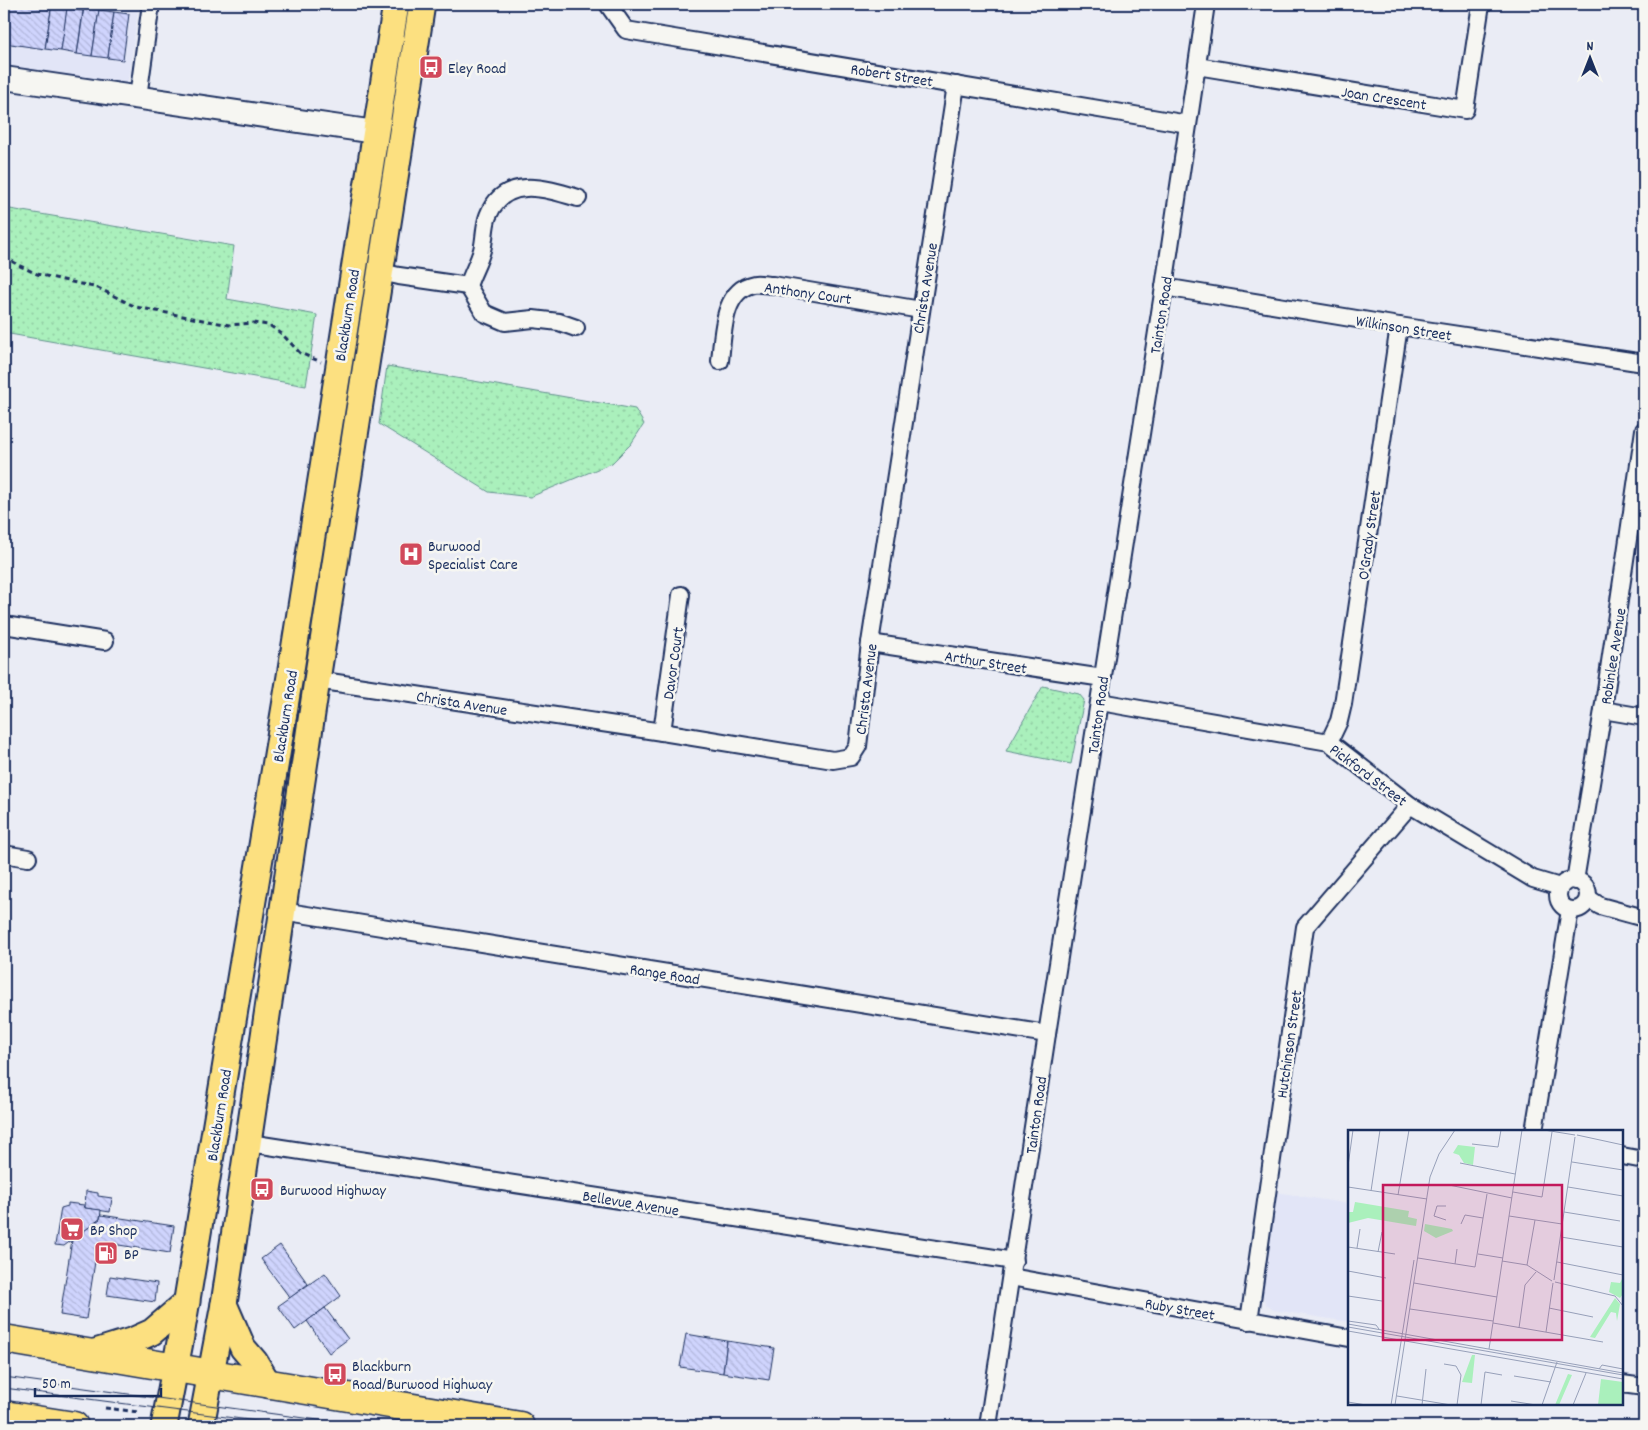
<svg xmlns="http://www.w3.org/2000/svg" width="1648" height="1430" viewBox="0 0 1648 1430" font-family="Dekko,sans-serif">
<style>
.built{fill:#e2e5f7}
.park{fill:url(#park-dots);stroke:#62908d}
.building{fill:url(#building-back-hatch);stroke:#1b2f5e}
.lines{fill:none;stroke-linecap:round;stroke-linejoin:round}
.street-casing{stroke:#1b2f5e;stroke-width:20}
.secondary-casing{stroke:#1b2f5e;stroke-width:26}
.primary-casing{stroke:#1b2f5e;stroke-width:29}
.highway-casing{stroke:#1b2f5e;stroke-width:31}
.path{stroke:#1b2f5e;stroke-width:3;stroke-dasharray:5 4;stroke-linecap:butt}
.street{stroke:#f6f6f2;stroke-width:16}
.secondary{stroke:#f6f6f2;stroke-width:22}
.primary{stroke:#fce080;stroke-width:25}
.highway{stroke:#fce080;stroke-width:28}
.tram{stroke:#1b2f5e;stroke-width:1}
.labels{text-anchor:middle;stroke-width:5;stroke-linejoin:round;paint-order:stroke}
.poi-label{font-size:16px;fill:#1b2f5e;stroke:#f6f6f2;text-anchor:start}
.street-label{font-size:16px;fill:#1b2f5e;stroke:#f6f6f2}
.inset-road{fill:none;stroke:#97a0b9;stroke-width:1}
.view{fill:#c2185b;fill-opacity:0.15;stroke:#c2185b;stroke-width:2.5}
.inset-edge{fill:none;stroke:#1b2f5e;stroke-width:2.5}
</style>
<defs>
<pattern id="park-dots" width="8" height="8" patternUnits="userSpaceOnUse" patternTransform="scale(1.25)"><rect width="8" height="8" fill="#aaf0bc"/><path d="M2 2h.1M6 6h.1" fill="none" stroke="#92cea4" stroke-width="1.8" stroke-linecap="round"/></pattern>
<pattern id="building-back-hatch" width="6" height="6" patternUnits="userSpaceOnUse" patternTransform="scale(1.25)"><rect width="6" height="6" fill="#cfd4fd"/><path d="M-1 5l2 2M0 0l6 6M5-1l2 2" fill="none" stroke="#b1b6db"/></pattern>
</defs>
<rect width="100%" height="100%" fill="#eaecf5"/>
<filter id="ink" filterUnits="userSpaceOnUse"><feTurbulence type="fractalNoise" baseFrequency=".02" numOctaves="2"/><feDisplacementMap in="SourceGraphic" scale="10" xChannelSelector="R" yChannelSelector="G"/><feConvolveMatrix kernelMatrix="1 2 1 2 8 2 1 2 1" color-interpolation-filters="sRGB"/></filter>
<g filter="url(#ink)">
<g class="built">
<path d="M4 4H139L127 88 4 71Z"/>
<path d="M1276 1192 1349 1204V1322L1273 1310 1266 1304 1262 1294V1288Z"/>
</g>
<g class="park">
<path d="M4 208 234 246 227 299 317 315 306 386 4 333Z"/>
<path d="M387 366 635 409 644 424 631 444 612 463 530 497 489 492 379 424Z"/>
<path d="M1043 686 1079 694 1084 700 1071 764 1006 751Z"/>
</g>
<g class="building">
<path d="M5 4H52L45 49 4 43Z"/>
<path d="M52 4H68L61 51 45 49Z"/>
<path d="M84 7 99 10 92 56 77 54Z"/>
<path d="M67 8 83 11 77 54 61 51Z"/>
<path d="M99 10 114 12 108 58 92 56Z"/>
<path d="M114 12 129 14 123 60 108 58Z"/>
<path d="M86 1191 98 1193V1196L112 1198 110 1212 85 1208Z"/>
<path d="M68 1203 84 1205 85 1208 101 1210 100 1219 64 1246 55 1245 61 1208 68 1206Z"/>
<path d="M101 1215 174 1226 170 1253 106 1243 97 1249 86 1319 60 1315 72 1240 100 1219Z"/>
<path d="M280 1245 308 1284 290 1298 261 1259Z"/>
<path d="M325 1273 341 1296 295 1330 278 1306Z"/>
<path d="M110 1276 157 1283 155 1302 107 1295Z"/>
<path d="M325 1308 348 1339 329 1353 307 1321Z"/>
<path d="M686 1334 727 1341 723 1373 680 1367Z"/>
<path d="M727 1341 774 1348 769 1380 723 1373Z"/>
<path d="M1138 1419 1169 1426H1136Z"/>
</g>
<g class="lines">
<g class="street-casing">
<g id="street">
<path d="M609 6 626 30 1188 124"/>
<path d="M1197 66 1465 110 1481 4"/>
<path d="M138 97 151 4"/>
<path d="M381 272 399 276 468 286"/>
<path d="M1164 287 1399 326 1644 363"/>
<path d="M576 328 559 322 533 319 505 322 484 313 468 286C472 273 479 262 482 250 485 239 484 226 488 216 504 175 545 188 578 198"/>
<path d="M720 361C723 336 722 290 754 284 759 283 767 285 773 285L921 310"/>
<path d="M4 625 105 641"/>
<path d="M870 643 1103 678"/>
<path d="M317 680 662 732 833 760 851 757 858 746 870 643 956 85"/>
<path d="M1100 702 1329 742 1410 805 1533 879 1560 887"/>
<path d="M1603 710 1644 717"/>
<path d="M662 732 681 595"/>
<path d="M1329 742 1339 721 1343 704 1399 326"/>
<path d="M4 854 28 858"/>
<circle cx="1573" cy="895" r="15"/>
<path d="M1575 881 1603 710 1644 430"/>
<path d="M1588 898 1600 906 1644 918"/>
<path d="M282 911 1047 1034"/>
<path d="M1534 1131 1570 910"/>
<path d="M249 1143 1014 1261"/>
<path d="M1622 1156 1644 1160"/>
<path d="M1011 1277 1349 1338"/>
<path d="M1249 1321 1305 927 1410 805"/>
<path d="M1622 1384 1644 1387"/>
<path d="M988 1426 1047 1034 1164 287 1206 4"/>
</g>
</g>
<g class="secondary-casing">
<path id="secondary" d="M4 78 375 132"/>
</g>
<g class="primary-casing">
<g id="primary">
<path d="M224 1304 243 1348 255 1362 269 1385"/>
<path d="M92 1353 134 1340 152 1332 187 1302"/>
<path d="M164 1426 180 1342 290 676 396 4"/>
<path d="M201 1426 224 1304 317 680 422 4"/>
</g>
</g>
<g class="highway-casing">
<g id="highway">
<path d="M4 1339 520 1426"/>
<path d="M4 1415 74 1426"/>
</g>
</g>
<g class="path">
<path d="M4 256 18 265 37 274 98 288 136 307 229 325 254 323 269 325 282 334 300 353 321 362"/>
<path d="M105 1408 139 1412"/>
</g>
<use href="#street" class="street"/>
<use href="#secondary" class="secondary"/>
<use href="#primary" class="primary"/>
<use href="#highway" class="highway"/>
<g class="tram">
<path d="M4 1377 362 1426"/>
<path d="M4 1388 295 1426"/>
</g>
</g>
</g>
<defs>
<g id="bus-square" transform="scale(1.25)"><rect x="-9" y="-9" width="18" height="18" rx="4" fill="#d1495b" stroke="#f6f6f2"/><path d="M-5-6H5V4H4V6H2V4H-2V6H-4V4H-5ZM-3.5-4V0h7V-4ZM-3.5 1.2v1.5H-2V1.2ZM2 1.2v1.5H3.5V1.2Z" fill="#fff"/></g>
<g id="hospital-square" transform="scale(1.25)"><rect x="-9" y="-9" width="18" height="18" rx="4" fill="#d1495b" stroke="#f6f6f2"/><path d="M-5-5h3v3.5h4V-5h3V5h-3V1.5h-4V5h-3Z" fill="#fff"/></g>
<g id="supermarket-square" transform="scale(1.25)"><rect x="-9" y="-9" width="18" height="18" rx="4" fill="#d1495b" stroke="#f6f6f2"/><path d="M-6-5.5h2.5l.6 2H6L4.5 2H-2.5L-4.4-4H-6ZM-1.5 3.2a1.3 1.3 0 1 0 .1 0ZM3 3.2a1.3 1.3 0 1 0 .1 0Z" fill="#fff"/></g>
<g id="fuel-square" transform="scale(1.25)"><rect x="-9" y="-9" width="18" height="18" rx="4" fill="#d1495b" stroke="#f6f6f2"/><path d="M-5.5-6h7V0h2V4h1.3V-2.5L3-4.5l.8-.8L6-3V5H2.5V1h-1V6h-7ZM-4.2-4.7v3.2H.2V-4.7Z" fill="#fff"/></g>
</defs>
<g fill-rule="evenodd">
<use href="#bus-square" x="431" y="67"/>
<use href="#hospital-square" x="411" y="554"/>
<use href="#bus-square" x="262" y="1189"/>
<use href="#supermarket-square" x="72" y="1229"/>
<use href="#fuel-square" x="106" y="1253"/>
<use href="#bus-square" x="335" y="1374"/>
</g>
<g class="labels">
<g class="poi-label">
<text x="448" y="73">Eley Road</text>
<text x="428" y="551">Burwood<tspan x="428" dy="18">Specialist Care</tspan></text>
<text x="280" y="1195">Burwood Highway</text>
<text x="90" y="1235">BP Shop</text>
<text x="124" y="1259">BP</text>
<text x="352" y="1371">Blackburn<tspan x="352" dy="18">Road/Burwood Highway</tspan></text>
</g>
<g class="street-label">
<text transform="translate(892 74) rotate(9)" y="6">Robert Street</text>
<text transform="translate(1384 97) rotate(9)" y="6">Joan Crescent</text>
<text transform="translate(924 288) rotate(-81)" y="6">Christa Avenue</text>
<text transform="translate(808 292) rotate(8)" y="6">Anthony Court</text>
<text transform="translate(346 315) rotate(-81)" y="6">Blackburn Road</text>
<text transform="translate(1160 315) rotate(-81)" y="6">Tainton Road</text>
<text transform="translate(1404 327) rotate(9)" y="6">Wilkinson Street</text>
<text transform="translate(1368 535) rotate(-82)" y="6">O'Grady Street</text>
<text transform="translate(1612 656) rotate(-81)" y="6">Robinlee Avenue</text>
<text transform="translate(986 661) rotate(9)" y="6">Arthur Street</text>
<text transform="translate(672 663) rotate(-82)" y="6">Davor Court</text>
<text transform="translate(865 689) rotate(-83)" y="6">Christa Avenue</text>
<text transform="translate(462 702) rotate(9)" y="6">Christa Avenue</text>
<text transform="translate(1097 715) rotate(-82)" y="6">Tainton Road</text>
<text transform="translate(284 716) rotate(-81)" y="6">Blackburn Road</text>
<text transform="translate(1369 774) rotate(37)" y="6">Pickford Street</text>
<text transform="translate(665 973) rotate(9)" y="6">Range Road</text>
<text transform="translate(1288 1044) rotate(-82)" y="6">Hutchinson Street</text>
<text transform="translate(218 1115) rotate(-81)" y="6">Blackburn Road</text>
<text transform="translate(1035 1115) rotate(-82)" y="6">Tainton Road</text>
<text transform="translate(631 1202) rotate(9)" y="6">Bellevue Avenue</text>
<text transform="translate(1180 1308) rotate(10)" y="6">Ruby Street</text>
</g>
</g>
<g transform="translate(1348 1130)">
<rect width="275" height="275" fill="#eaecf5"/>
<path d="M110 15 127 17 125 35 116 33 111 25 105 23ZM7 72 61 81 60 87 69 89 68 96 20 88 0 93V82H5ZM77 94 104 99 105 101 88 108 76 101ZM275 147V164L272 168 261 162 263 152 272 153ZM267 168 272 174 269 191 268 183 263 182 247 208 242 207ZM124 225H127L124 253 114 252ZM220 244 224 245 211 275H207ZM253 249 275 252V275H250Z" fill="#aaf0bc"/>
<path d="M263 254 275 256V266H271L270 275H251L252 264 261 265Z" fill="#aaf0bc"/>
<path class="inset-road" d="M196 0 227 5M229 5 275 15M124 14 150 17 153 0M224 32 275 40M112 33 167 44M0 36 5 0M101 55 164 68M0 57 79 69M220 57 275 66M23 61 32 0M165 62 194 67 204 2M50 65 61 0M216 82 272 91M161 86 214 94M98 90 86 86 89 76H98M113 94 117 85 135 88M213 107 275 117M0 117 47 124M9 118 12 99M30 122 34 102M130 124 155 128M70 128 127 137 139 64M154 131 179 135 204 151M209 132 275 145M107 134 109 119M179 135 187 90M0 141 38 148M206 150 227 7M207 152 267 166 275 176M66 153 149 167M0 166 34 171M201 178 245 187M62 179 145 191M0 191 28 195 31 199M145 193 255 212M0 194 275 243M0 197 275 245M171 198 177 155 188 142M0 201 275 249M198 202 205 153M141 219 174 0M96 234 108 236 113 245 109 275M251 239 254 235 275 239M166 246 203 252M49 266 103 275M163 271 188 275M0 272 18 275M43 275 66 130M47 275 82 47 91 24 107 0M74 275 78 239M133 275 137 242 154 245M194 275 209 232M225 275 238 243"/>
<path class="view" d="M35 55H214V210H35Z"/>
<rect width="275" height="275" class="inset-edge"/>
</g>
<rect width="1648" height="1430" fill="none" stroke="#f6f6f2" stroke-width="20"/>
<rect x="10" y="10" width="1628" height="1410" fill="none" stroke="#1b2f5e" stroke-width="2" filter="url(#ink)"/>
<g transform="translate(1590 58)" stroke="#f6f6f2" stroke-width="4" paint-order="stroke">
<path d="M0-4L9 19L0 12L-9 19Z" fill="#1b2f5e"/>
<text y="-8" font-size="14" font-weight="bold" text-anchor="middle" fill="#1b2f5e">N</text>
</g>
<path d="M35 1388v8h126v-8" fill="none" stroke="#1b2f5e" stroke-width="2.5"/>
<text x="42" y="1388" font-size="15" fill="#1b2f5e" stroke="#f6f6f2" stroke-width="4" paint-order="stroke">50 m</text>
</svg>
